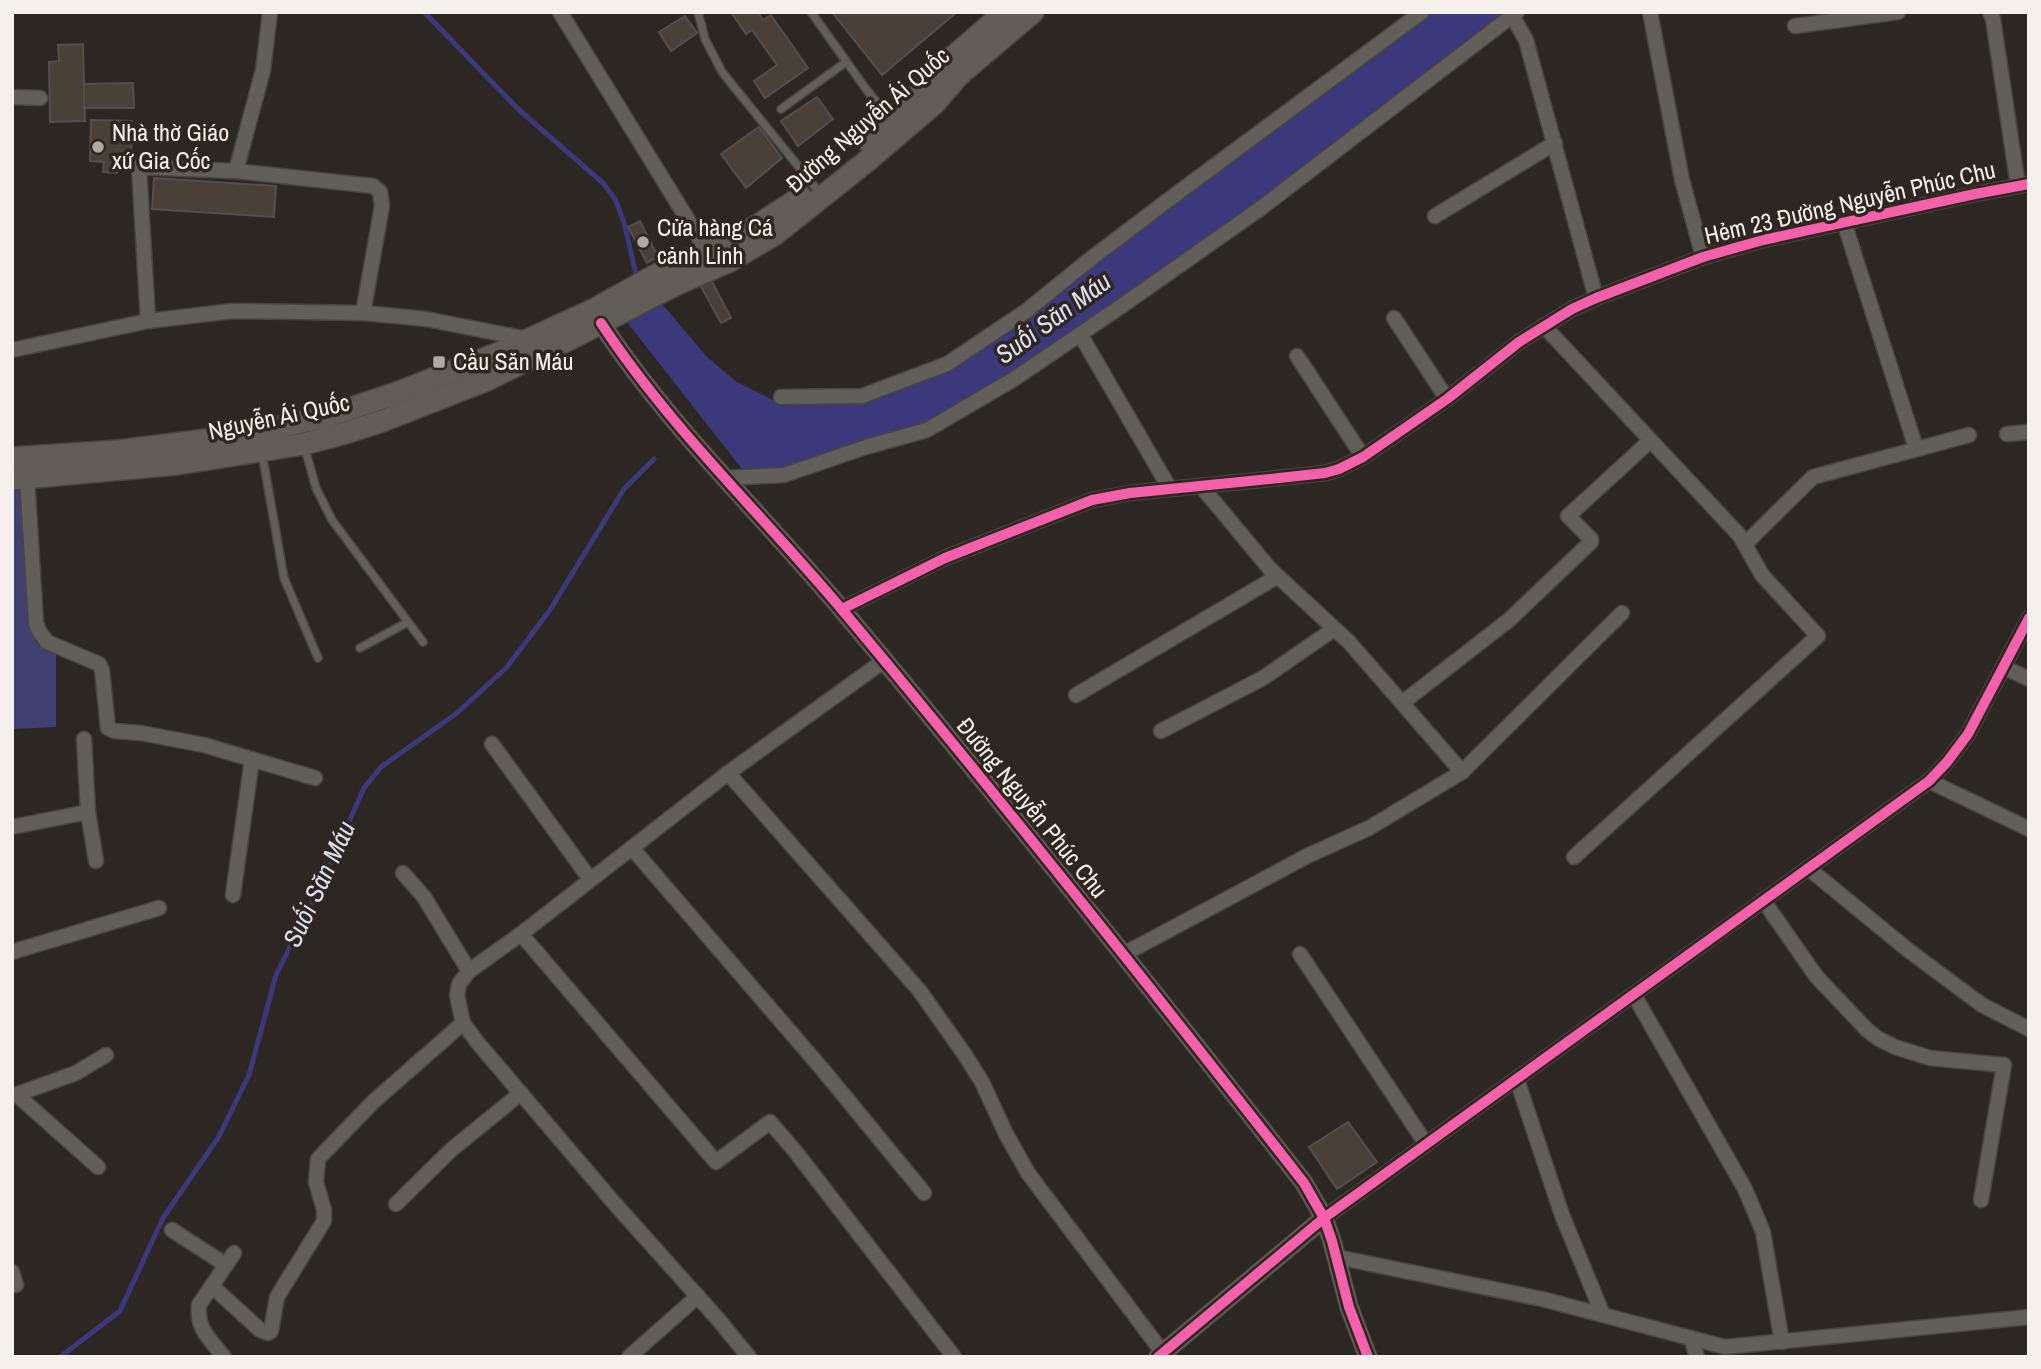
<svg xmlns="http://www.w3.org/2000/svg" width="2041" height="1369" viewBox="0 0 2041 1369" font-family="'Archivo Narrow',sans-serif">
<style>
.green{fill:#404170}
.water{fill:#3b397b}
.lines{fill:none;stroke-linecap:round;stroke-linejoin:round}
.stream{stroke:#3b397b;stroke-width:5}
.building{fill:#494138;stroke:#544f4c;stroke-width:2}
.service-casing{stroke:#494541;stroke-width:10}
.minor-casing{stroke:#494541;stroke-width:17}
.tertiary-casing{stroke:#494541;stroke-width:20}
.primary-casing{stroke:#494541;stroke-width:24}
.service{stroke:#625e5a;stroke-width:7}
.minor{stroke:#625e5a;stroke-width:14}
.tertiary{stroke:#625e5a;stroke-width:18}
.primary{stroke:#635d57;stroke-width:21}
.cycleway-casing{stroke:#2f271f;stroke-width:15}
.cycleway{stroke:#f560ab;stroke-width:10}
.poi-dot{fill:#afaaa5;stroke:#2f271f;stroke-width:2.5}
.labels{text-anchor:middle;stroke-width:7;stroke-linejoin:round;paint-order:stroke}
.street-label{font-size:24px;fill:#f5f0eb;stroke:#2f271f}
.poi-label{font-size:24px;fill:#f5f0eb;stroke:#2f271f;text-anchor:start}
.water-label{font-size:26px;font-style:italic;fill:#dee0f6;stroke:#2f271f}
</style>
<rect width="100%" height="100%" fill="#2c2722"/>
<path class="green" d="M21 487 30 624 56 652V727L12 729V488Z"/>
<path class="water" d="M1431 12H1507L1255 205 1147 281 1010 374 926 424 785 468 742 469 626 321 610 292 636 273 707 357 737 382 779 403 864 402 950 368 1088 268Z"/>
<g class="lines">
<g class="stream">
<path d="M424 12 517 108 603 183 615 199 624 222 637 279"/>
<path d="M60 1357 120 1311 163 1218 218 1138 249 1075 276 975 321 884 364 788 381 767 457 713 507 667 550 610 624 489 654 459"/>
</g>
</g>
<g class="building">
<path d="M731 12H758L763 20 771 15 808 68 765 98 754 81 777 65 752 30 746 34Z"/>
<path d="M832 12 933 13 957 12 882 75Z"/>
<path d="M685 16 697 33 671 51 659 32Z"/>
<path d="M83 44 85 121 50 122 49 62 59 61 58 45Z"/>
<path d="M133 83 134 108H84V84Z"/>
<path d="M817 97 833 119 798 146 781 121Z"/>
<path d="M91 120 132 121 131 164 117 163V173L103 172 104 162 90 161Z"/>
<path d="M759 127 782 158 746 188 721 154Z"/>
<path d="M154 178 276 186 274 217 152 209Z"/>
<path d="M640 221 658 257 647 263 628 227Z"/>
<path d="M711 280 731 318 721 323 700 285Z"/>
<path d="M1348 1122 1377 1162 1337 1189 1309 1147Z"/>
</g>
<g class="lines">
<g class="service-casing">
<g id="service">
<path d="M698 12 705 39 722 72 815 187"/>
<path d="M811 12 866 89 891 120"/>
<path d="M781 109 846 62"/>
<path d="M304 445 316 488 332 520 423 642"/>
<path d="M262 453 284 578 318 658"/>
<path d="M360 648 408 622"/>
</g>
</g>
<g class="minor-casing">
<g id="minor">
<path d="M560 12 707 251"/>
<path d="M1510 12 1526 40 1596 298"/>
<path d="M1650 12 1682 180 1703 257"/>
<path d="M1990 12 1993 19 2018 186"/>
<path d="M1795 26 1898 12"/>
<path d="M12 97 40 98"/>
<path d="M236 171 263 70 270 12"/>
<path d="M1435 216 1555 143"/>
<path d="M1844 222 1916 448"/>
<path d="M1394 318 1447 399"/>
<path d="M148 321 139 167 236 171 373 186 380 192 382 206 363 313"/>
<path d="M1544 326 1740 536 1762 575 1818 636 1574 857"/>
<path d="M1080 334 1170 489"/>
<path d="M12 350 148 321 232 311 363 313 396 316 426 319 527 339"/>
<path d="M1297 356 1363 457"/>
<path d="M781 397 862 396 947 364 1026 311 1093 257 1175 195 1422 12"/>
<path d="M2007 434 2029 432"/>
<path d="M27 478 36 623 39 631 47 642 99 664 102 670 108 728 114 731 141 733 204 745 315 778"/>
<path d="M725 478 784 475 866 447 927 430 1014 379 1123 305 1261 208 1517 12"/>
<path d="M1201 486 1270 569 1349 642 1462 772"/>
<path d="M1745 544 1813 477 1969 435"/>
<path d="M842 609 945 558 1092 500 1130 493 1279 478 1325 473 1339 469 1363 457 1447 399 1519 342 1572 309 1596 298 1703 257 1763 240 1975 194 2029 184"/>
<path d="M2003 667 2029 679"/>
<path d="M1076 695 1278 576"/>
<path d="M1402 703 1509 620 1591 542V539L1568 516 1650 441"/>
<path d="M1161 731 1263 678 1334 629"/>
<path d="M84 739 88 812"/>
<path d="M492 744 590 879"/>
<path d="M728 773 919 990 965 1055 982 1082 1006 1134 1028 1173 1163 1353"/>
<path d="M1929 781 2029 829"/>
<path d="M12 827 88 812 96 861"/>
<path d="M632 848 823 1070 924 1193"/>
<path d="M1808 868 1908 950 1982 1005 2029 1029"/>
<path d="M403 873 424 897 469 971"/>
<path d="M233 895 252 759"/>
<path d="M1763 900 1816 976 1867 1030 1879 1039 1895 1047 1930 1058 2004 1065 1981 1200"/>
<path d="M521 934 716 1162 770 1122 795 1151 954 1357"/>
<path d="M12 952 159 908"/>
<path d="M1124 954 1309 855 1369 828 1462 772 1622 613"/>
<path d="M1300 954 1426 1144"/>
<path d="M1634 995 1745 1189 1763 1232 1782 1342"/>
<path d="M1517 1080 1562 1215 1603 1315"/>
<path d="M17 1095 98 1167"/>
<path d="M12 1096 76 1073 106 1055"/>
<path d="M396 1204 451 1150 521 1093"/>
<path d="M1324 1218 1929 781 1947 762 1968 734 2029 618"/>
<path d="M172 1230 226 1265"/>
<path d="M1337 1257 1542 1299 1725 1347 2029 1317"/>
<path d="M12 1272 16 1285"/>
<path d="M212 1286 260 1330 268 1333 271 1331 277 1297 324 1221V1210L316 1182 318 1159 373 1102 463 1023"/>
<path d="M1691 1338 1697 1357"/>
<path d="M224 1357C210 1339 196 1329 199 1305L234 1253"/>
<path d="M629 1357 698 1296"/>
<path d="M749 1357 717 1318 615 1204 478 1043 463 1023 457 995 459 984 469 971 521 934 728 773 885 660"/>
</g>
</g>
<g class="tertiary-casing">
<g id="tertiary">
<path d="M601 323C672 431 767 519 849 618 1004 803 1155 993 1304 1183L1324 1218 1332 1241 1349 1307 1368 1357"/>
<path d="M1158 1357 1324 1218"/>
</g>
</g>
<g class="primary-casing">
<g id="primary">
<path d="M869 142 921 92 947 62 1005 12"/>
<path d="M12 458 118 451 238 436 325 417 394 394 499 353 593 310 665 270 707 251 755 227 801 197"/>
<path d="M12 479 177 464 304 444 342 434 382 421 487 380 568 340 675 285 730 261 774 235 867 161 935 103 959 75 1033 12"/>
</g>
</g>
<use href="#service" class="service"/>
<use href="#minor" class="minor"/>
<use href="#tertiary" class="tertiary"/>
<use href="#primary" class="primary"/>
<g class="cycleway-casing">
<g id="cycleway">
<path d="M601 323C672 431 767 519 849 618 1004 803 1155 993 1304 1183L1324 1218 1332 1241 1349 1307 1368 1357"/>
<path d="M842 609 945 558 1092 500 1130 493 1279 478 1325 473 1339 469 1363 457 1447 399 1519 342 1572 309 1596 298 1703 257 1763 240 1975 194 2029 184"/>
<path d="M1158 1357 1324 1218 1929 781 1947 762 1968 734 2029 618"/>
</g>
</g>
<use href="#cycleway" class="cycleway"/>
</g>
<g class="poi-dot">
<circle cx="98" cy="147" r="7"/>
<circle cx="643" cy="242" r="7"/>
<rect x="432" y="355" width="14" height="14" rx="3.5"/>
</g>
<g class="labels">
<g class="street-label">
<text transform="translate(868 120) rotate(-41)" y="8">Đường Nguyễn Ái Quốc</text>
<text transform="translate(1850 203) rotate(-13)" y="8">Hẻm 23 Đường Nguyễn Phúc Chu</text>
<text transform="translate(279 417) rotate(-12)" y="8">Nguyễn Ái Quốc</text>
<text transform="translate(1032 808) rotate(51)" y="8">Đường Nguyễn Phúc Chu</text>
</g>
<g class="poi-label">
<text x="112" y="141">Nhà thờ Giáo<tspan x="112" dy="28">xứ Gia Cốc</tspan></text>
<text x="657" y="236">Cửa hàng Cá<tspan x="657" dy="28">cảnh Linh</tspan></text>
<text x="453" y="370">Cầu Săn Máu</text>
</g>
<g class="water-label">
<text transform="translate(1053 318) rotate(-36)" y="9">Suối Săn Máu</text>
<text transform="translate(319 884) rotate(-65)" y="9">Suối Săn Máu</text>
</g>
</g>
<rect width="2041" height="1369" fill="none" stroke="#f5f0eb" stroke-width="28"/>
</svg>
